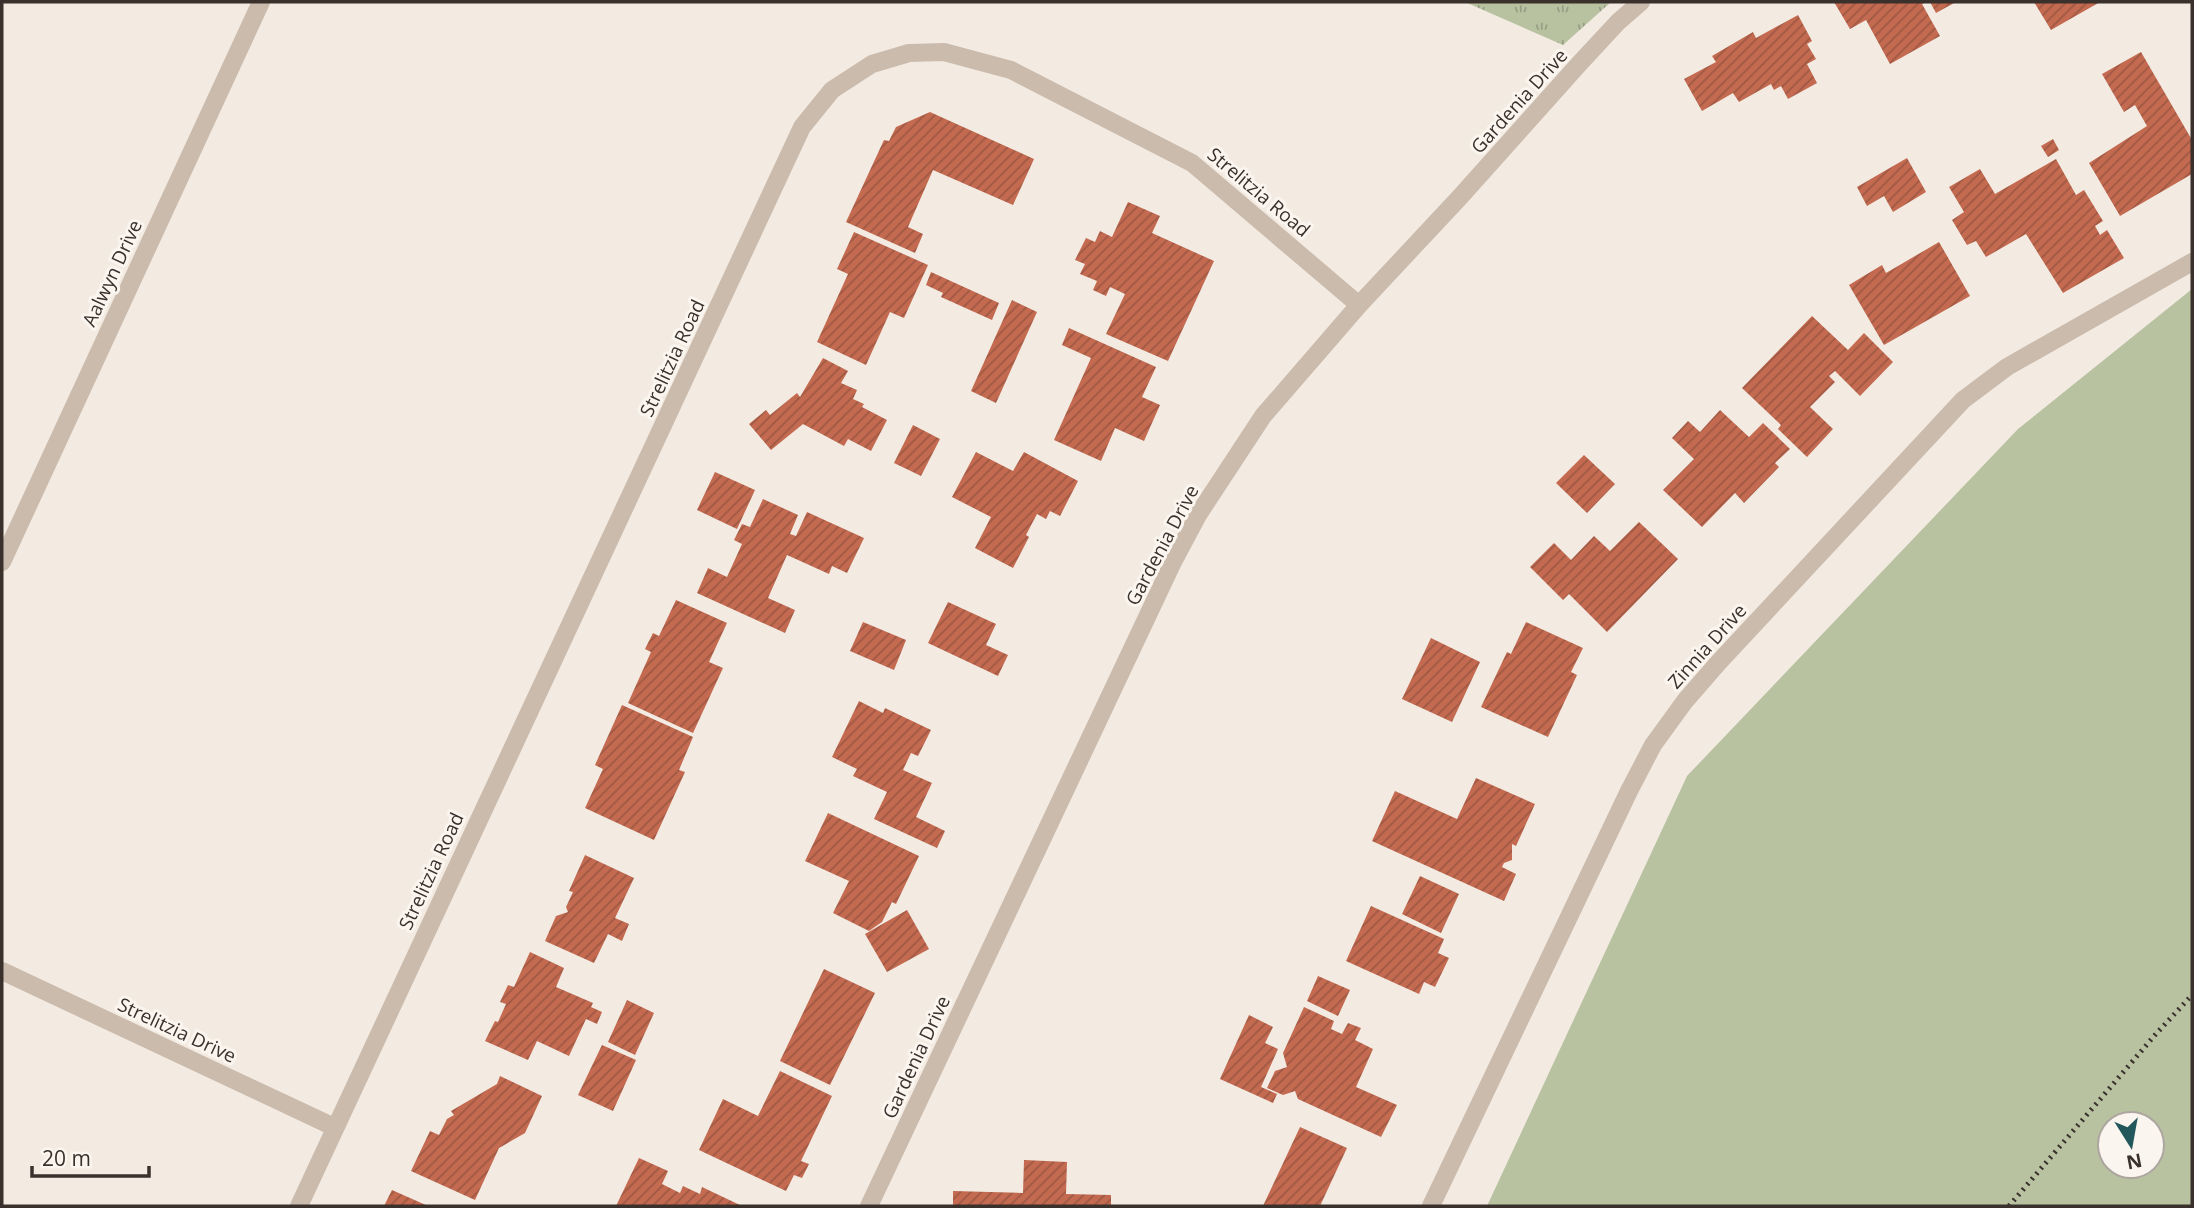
<svg xmlns="http://www.w3.org/2000/svg" width="2194" height="1208" viewBox="0 0 2194 1208" font-family="'Open Sans',sans-serif">
<style>
.green{fill:#b8c2a1;fill-rule:evenodd}
.park{fill:url(#park-tufts)}
.building{fill:url(#building-hatch)}
.lines{fill:none;stroke-linecap:round;stroke-linejoin:round}
.street{stroke:#cbbbad;stroke-width:18}
.rail{stroke:#3a302c;stroke-width:5;stroke-dasharray:2 5;stroke-linecap:butt}
.labels{text-anchor:middle;stroke-width:6;stroke-linejoin:round;paint-order:stroke}
.street-label{font-size:19px;fill:#3a302c;stroke:#faf5ee}
</style>
<defs>
<pattern id="park-tufts" width="24" height="20" patternUnits="userSpaceOnUse" patternTransform="scale(1.75)"><rect width="24" height="20" fill="#b8c2a1"/><path d="M3 7l-1-3M5 7V3M7 7l1-3M15 17l-1-3M17 17v-4M19 17l1-3" fill="none" stroke="#979e83"/></pattern>
<pattern id="building-hatch" width="6" height="6" patternUnits="userSpaceOnUse" patternTransform="scale(1.75)"><rect width="6" height="6" fill="#c36a50"/><path d="M-1 1l2-2M0 6l6-6M5 7l2-2" fill="none" stroke="#9f5843"/></pattern>
</defs>
<rect width="100%" height="100%" fill="#f3ebe2"/>
<path class="green" d="M2192 289V1206H1487L1687 776 2018 429ZM2110 1124H2152V1166H2110Z"/>
<path class="park" d="M1465 2H1611L1563 45Z"/>
<g class="building">
<path d="M1834 2H1926L1922 4 1940 36 1890 64 1866 20 1850 29Z"/>
<path d="M1930 2H1956L1936 13Z"/>
<path d="M2034 2H2100L2051 30Z"/>
<path d="M1798 15 1812 41 1807 44 1816 59 1807 64 1817 83 1788 99 1781 86 1774 90 1771 84 1739 102 1733 93 1702 111 1684 79 1716 62 1712 56 1753 32 1756 38Z"/>
<path d="M2141 52 2192 140V174L2120 216 2089 163 2147 126 2135 105 2124 112 2102 74Z"/>
<path d="M930 112 1034 159 1013 205 933 170 908 227 923 234 915 253 846 222 884 140 889 141 896 127Z"/>
<path d="M2053 139 2059 150 2048 157 2041 146Z"/>
<path d="M1907 158 1926 192 1893 212 1884 196 1867 206 1857 187Z"/>
<path d="M2056 159 2076 195 2084 190 2103 221 2095 226 2100 235 2107 230 2124 258 2063 293 2026 234 1986 257 1976 241 1967 245 1952 220 1964 212 1949 187 1980 169 1995 194Z"/>
<path d="M1128 202 1160 216 1152 233 1214 261 1168 361 1106 334 1125 294 1110 287 1106 296 1093 290 1097 281 1080 274 1085 264 1075 260 1086 238 1095 242 1100 231 1112 237Z"/>
<path d="M854 232 928 265 904 318 890 312 866 365 817 342 848 274 837 269Z"/>
<path d="M1939 242 1970 296 1884 345 1849 285 1882 265 1886 273Z"/>
<path d="M931 272 999 303 992 320 941 297 943 293 926 285Z"/>
<path d="M1012 300 1037 312 996 403 971 391Z"/>
<path d="M1812 316 1848 350 1864 333 1893 362 1860 396 1835 371 1829 376 1835 382 1810 407 1833 429 1807 457 1778 429 1781 425 1742 388Z"/>
<path d="M1069 328 1156 367 1142 397 1160 405 1144 441 1115 428 1101 461 1054 440 1091 358 1062 345Z"/>
<path d="M823 358 848 371 841 383 857 390 853 399 864 404 862 407 887 420 871 451 848 439 844 446 803 424 771 450 749 424 766 410 770 415 797 393 800 397Z"/>
<path d="M1720 410 1749 437 1763 423 1790 449 1775 463 1779 467 1744 503 1735 493 1702 527 1663 490 1694 459 1672 438 1688 421 1700 432Z"/>
<path d="M913 425 940 439 921 476 894 463Z"/>
<path d="M976 452 1013 471 1024 452 1078 481 1060 516 1050 511 1046 519 1037 514 1026 535 1029 537 1013 568 975 548 991 517 952 497Z"/>
<path d="M1584 455 1615 484 1587 513 1556 483Z"/>
<path d="M715 472 755 490 737 529 697 510Z"/>
<path d="M763 499 798 515 790 534 796 536 807 512 864 538 847 573 832 566 829 574 787 555 768 598 795 610 785 633 697 593 708 568 727 577 742 544 734 540 742 524 750 527Z"/>
<path d="M1639 522 1678 559 1607 632 1569 594 1563 600 1530 567 1554 543 1571 560 1594 536 1610 551Z"/>
<path d="M676 600 727 623 709 662 723 668 693 733 628 703 651 652 645 649 653 633 659 636Z"/>
<path d="M948 602 996 624 986 645 1008 655 998 676 928 643Z"/>
<path d="M863 622 906 640 894 670 850 651Z"/>
<path d="M1526 622 1583 648 1571 672 1577 675 1548 737 1481 707 1507 652 1511 654Z"/>
<path d="M1431 638 1480 662 1452 722 1402 699Z"/>
<path d="M859 701 883 713 885 708 931 730 918 756 911 753 903 770 932 783 916 817 945 831 937 848 874 819 887 792 853 776 857 769 832 757Z"/>
<path d="M622 705 693 737 679 770 685 772 654 840 585 808 603 769 595 765Z"/>
<path d="M1476 778 1535 804 1516 846 1512 844V860L1504 863 1502 867 1516 874 1504 901 1372 841 1395 791 1457 819Z"/>
<path d="M828 813 919 856 896 904 892 902 882 922 869 931 833 913 849 881 805 861Z"/>
<path d="M585 855 634 878 615 918 629 924 622 941 608 934 594 963 545 941 556 916 568 912 566 907 573 892 569 891Z"/>
<path d="M1420 876 1459 894 1441 933 1402 914Z"/>
<path d="M1371 906 1444 939 1438 953 1449 958 1435 987 1424 982 1419 994 1346 961Z"/>
<path d="M907 910 929 949 887 972 865 934Z"/>
<path d="M530 952 564 968 556 987 593 1003 591 1007 602 1012 597 1024 586 1019 569 1056 537 1041 528 1060 485 1041 495 1021 498 1022 506 1004 500 1002 508 985 514 987Z"/>
<path d="M824 969 875 993 830 1085 780 1061Z"/>
<path d="M1318 976 1350 990 1338 1016 1307 1001Z"/>
<path d="M627 1000 654 1013 635 1055 608 1042Z"/>
<path d="M1304 1007 1334 1021 1331 1029 1342 1034 1348 1023 1361 1028 1355 1040 1373 1049 1356 1087 1397 1105 1381 1137 1298 1099 1295 1091 1283 1095 1267 1088 1275 1071 1287 1067 1283 1053Z"/>
<path d="M1249 1015 1273 1027 1265 1043 1278 1049 1261 1087 1277 1094 1273 1103 1220 1079Z"/>
<path d="M602 1045 636 1060 613 1111 578 1095Z"/>
<path d="M780 1071 832 1096 801 1161 809 1164 802 1178 794 1175 786 1191 699 1150 723 1099 758 1116Z"/>
<path d="M500 1076 542 1096 525 1133 499 1148 475 1200 411 1171 430 1131 439 1135 447 1119 454 1115 451 1111 497 1084Z"/>
<path d="M1300 1127 1347 1148 1320 1206H1263Z"/>
<path d="M639 1158 668 1171 662 1184 680 1193 683 1186 700 1194 702 1187 742 1206H616Z"/>
<path d="M1024 1160 1067 1162 1066 1194 1111 1195V1206H953V1191L1023 1193Z"/>
<path d="M392 1190 428 1206H384Z"/>
</g>
<g class="lines">
<g class="street">
<path d="M2 562 261 2"/>
<path d="M2 971 334 1127"/>
<path d="M299 1206 802 127 832 90 872 64 909 53 944 52 1011 70 1192 163 1359 305"/>
<path d="M869 1206 1173 562 1198 515 1263 416 1359 305 1460 197 1579 64 1618 22 1641 2"/>
<path d="M1431 1206 1629 791 1653 745 1685 701 1718 663 1963 400 2007 367 2192 262"/>
</g>
<path class="rail" d="M2009 1206 2155 1035 2192 995"/>
</g>
<g class="labels">
<g class="street-label">
<text transform="translate(1519 101) rotate(-48)" y="7">Gardenia Drive</text>
<text transform="translate(1259 192) rotate(40)" y="7">Strelitzia Road</text>
<text transform="translate(112 273) rotate(-65)" y="7">Aalwyn Drive</text>
<text transform="translate(672 358) rotate(-65)" y="7">Strelitzia Road</text>
<text transform="translate(1162 545) rotate(-62)" y="7">Gardenia Drive</text>
<text transform="translate(1707 646) rotate(-48)" y="7">Zinnia Drive</text>
<text transform="translate(431 871) rotate(-65)" y="7">Strelitzia Road</text>
<text transform="translate(177 1030) rotate(25)" y="7">Strelitzia Drive</text>
<text transform="translate(916 1057) rotate(-65)" y="7">Gardenia Drive</text>
</g>
</g>
<rect width="2194" height="1208" fill="none" stroke="#3a302c" stroke-width="7"/>
<g transform="translate(2131 1145) rotate(169)"><circle r="33" fill="#faf5ee" stroke="#ada6a0" stroke-width="2"/>
<path d="M0-5L12 26L0 18L-12 26Z" fill="#22585b"/>
<text y="-10" font-size="19" font-weight="bold" text-anchor="middle" fill="#3a302c">N</text>
</g>
<path d="M32 1166v10h117v-10" fill="none" stroke="#3a302c" stroke-width="3.5"/>
<text x="42" y="1166" font-size="21" fill="#3a302c" stroke="#faf5ee" stroke-width="5" paint-order="stroke">20 m</text>
</svg>
